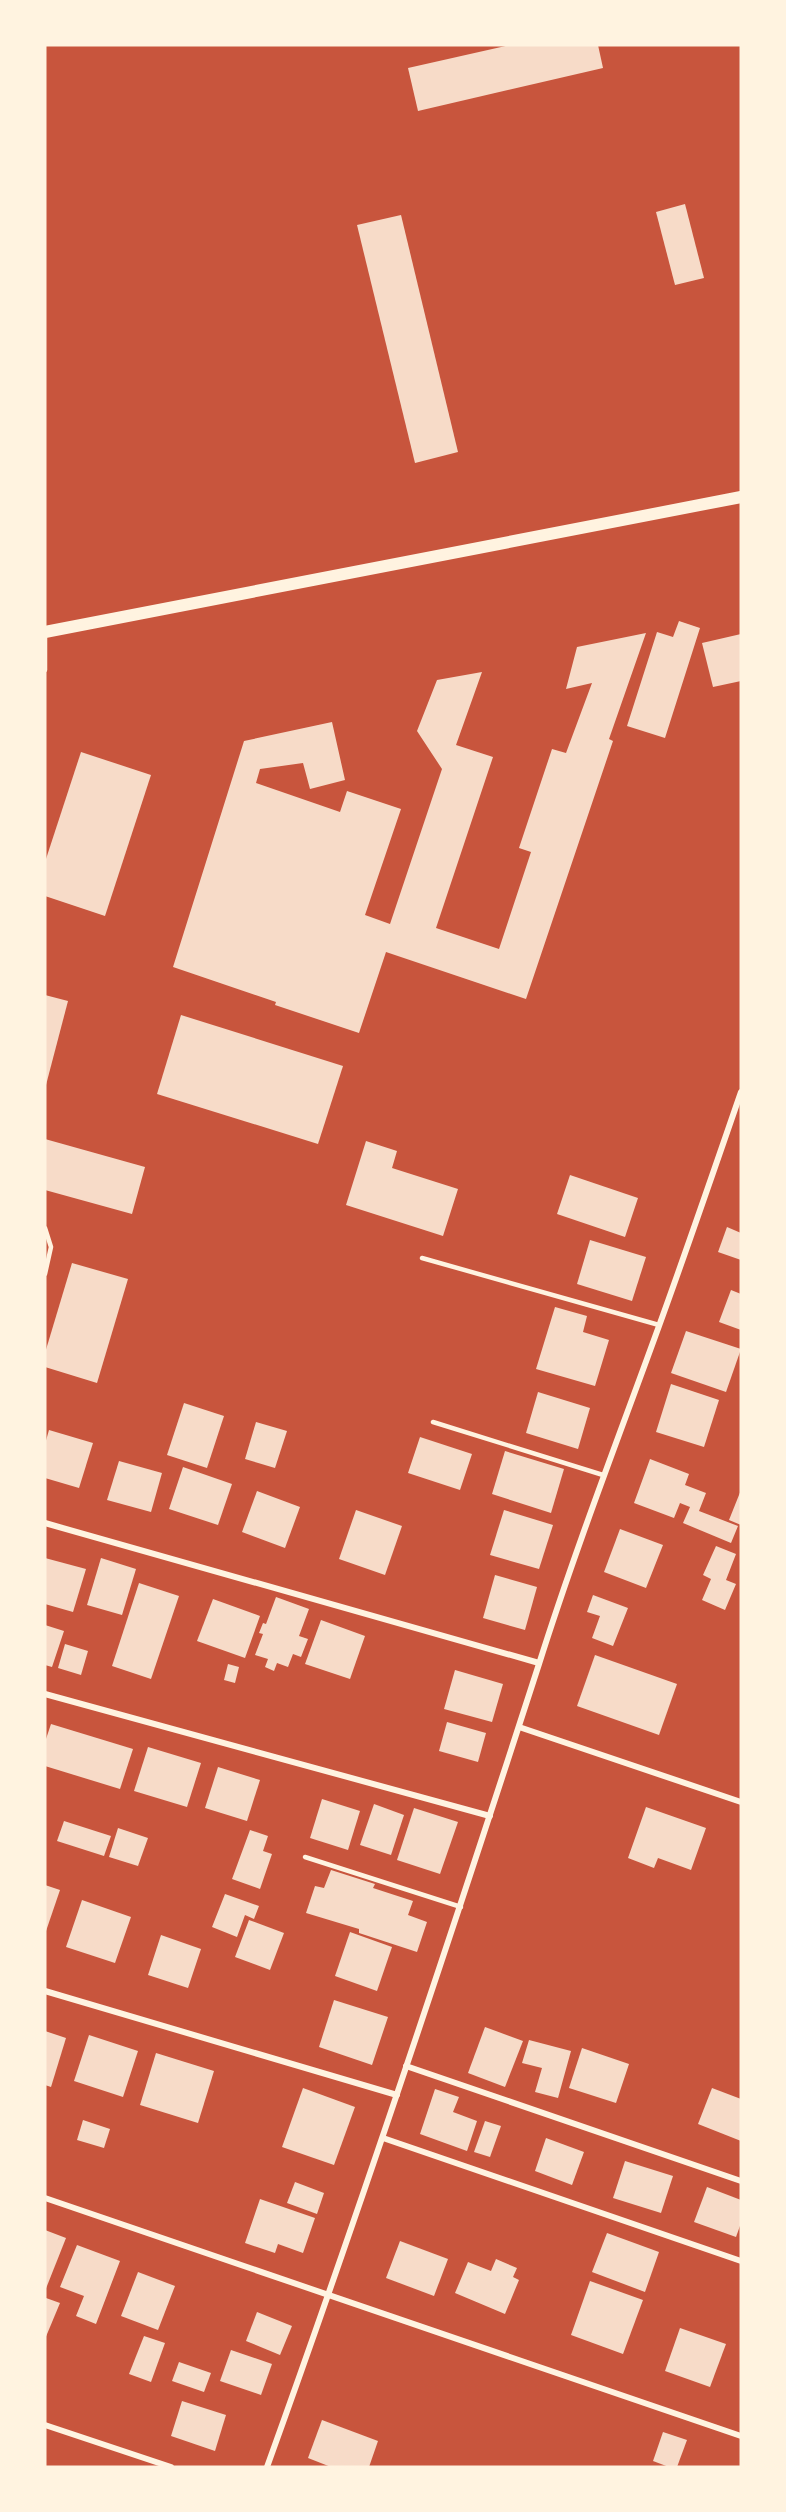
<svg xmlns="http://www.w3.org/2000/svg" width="786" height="2512" viewBox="0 0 786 2512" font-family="Arial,sans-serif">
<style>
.building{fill:#f7dbc8}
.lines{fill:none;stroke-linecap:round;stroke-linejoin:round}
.service{stroke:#fff3e0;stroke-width:4.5}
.minor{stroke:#fff3e0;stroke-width:6}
.secondary{stroke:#fff3e0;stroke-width:12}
</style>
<rect width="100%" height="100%" fill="#c8553d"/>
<g class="building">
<path d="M510 45H598L603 68 418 111 408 68Z"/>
<path d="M685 204 704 278 675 285 656 212Z"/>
<path d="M401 215 458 452 415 463 357 225Z"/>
<path d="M679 621 700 628 665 738 627 726 657 632 673 637Z"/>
<path d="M646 633 609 739 613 741 526 999 386 952 359 1033 275 1005 276 1002 173 967 244 741 332 722 345 780 310 789 303 763 260 769 256 783 340 812 347 791 401 809 365 915 390 924 442 769 417 731 437 680 482 672 456 745 493 757 436 928 499 949 531 852 519 848 552 749 566 753 592 683 566 689 577 647Z"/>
<path d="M741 634V681L713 687 702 643Z"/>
<path d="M81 752 151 775 105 916 45 896V862Z"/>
<path d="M45 995 68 1001 46 1085 45 1084Z"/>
<path d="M181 1015 343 1066 318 1144 157 1094Z"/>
<path d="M45 1139 145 1167 132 1214 45 1190Z"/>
<path d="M366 1141 397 1151 392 1168 458 1189 443 1236 346 1205Z"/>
<path d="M570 1175 638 1198 625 1237 557 1214Z"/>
<path d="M727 1227 741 1233V1260L718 1252Z"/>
<path d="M590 1240 646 1257 632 1301 577 1284Z"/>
<path d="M72 1263 128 1279 97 1383 45 1367V1353Z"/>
<path d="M731 1290 741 1294V1330L719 1322Z"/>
<path d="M555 1307 587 1316 583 1332 609 1340 595 1386 536 1369Z"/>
<path d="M686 1331 741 1349 726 1392 671 1373Z"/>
<path d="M671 1384 719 1400 704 1447 656 1432Z"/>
<path d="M538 1392 590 1408 578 1449 526 1433Z"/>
<path d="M184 1403 224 1416 207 1468 167 1455Z"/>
<path d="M256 1422 287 1431 275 1468 245 1459Z"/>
<path d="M49 1430 93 1443 79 1488 45 1478V1444Z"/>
<path d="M420 1437 472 1454 460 1490 408 1473Z"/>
<path d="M505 1451 564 1469 551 1513 492 1494Z"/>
<path d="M650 1459 689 1474 685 1485 706 1493 699 1511 738 1526 731 1543 683 1523 690 1507 680 1503 674 1518 634 1503Z"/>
<path d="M119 1461 162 1473 151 1512 107 1500Z"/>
<path d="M183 1467 232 1484 218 1525 169 1509Z"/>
<path d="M741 1490V1525L729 1520Z"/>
<path d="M257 1491 300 1507 285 1548 242 1532Z"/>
<path d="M356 1510 402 1526 385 1575 339 1559Z"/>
<path d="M504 1510 553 1525 539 1569 490 1555Z"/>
<path d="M620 1529 663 1545 646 1588 604 1572Z"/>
<path d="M716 1546 736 1554 726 1580 736 1584 725 1610 702 1600 711 1579 703 1575Z"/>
<path d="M45 1558 86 1569 73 1612 45 1604Z"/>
<path d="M101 1558 136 1569 122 1615 87 1605Z"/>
<path d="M495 1575 537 1587 525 1630 483 1618Z"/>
<path d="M139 1583 179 1596 151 1679 112 1666Z"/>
<path d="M593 1595 628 1608 613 1646 592 1638 600 1616 587 1612Z"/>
<path d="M276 1597 309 1609 299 1636 308 1639 301 1657 293 1654 288 1667 277 1663 274 1671 265 1667 268 1659 255 1655 263 1634 259 1633 263 1623 266 1624Z"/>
<path d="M213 1599 260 1616 245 1658 197 1641Z"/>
<path d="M321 1620 365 1636 350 1679 305 1664Z"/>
<path d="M45 1625 64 1631 52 1667 45 1665Z"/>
<path d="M65 1644 88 1651 81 1675 58 1668Z"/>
<path d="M595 1655 677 1684 659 1735 577 1706Z"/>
<path d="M228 1664 239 1667 235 1683 224 1680Z"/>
<path d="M455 1670 503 1684 492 1722 444 1709Z"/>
<path d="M447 1722 486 1733 478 1762 439 1751Z"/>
<path d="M51 1724 133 1749 120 1789 45 1766V1742Z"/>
<path d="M148 1747 201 1763 187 1807 134 1791Z"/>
<path d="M218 1767 260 1780 247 1821 205 1808Z"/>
<path d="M322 1799 360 1811 348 1850 310 1838Z"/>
<path d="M374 1804 404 1815 391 1855 360 1845Z"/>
<path d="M646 1807 706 1828 691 1870 658 1858 654 1868 628 1858Z"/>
<path d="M414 1808 458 1822 440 1874 397 1860Z"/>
<path d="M64 1821 111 1836 104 1856 57 1841Z"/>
<path d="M118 1828 148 1838 138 1866 109 1857Z"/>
<path d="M250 1830 268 1836 263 1851 272 1854 260 1889 232 1879Z"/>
<path d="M331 1870 375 1884 373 1888 413 1901 408 1915 427 1922 417 1952 359 1933V1929L306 1913 315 1886 324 1888Z"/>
<path d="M45 1885 60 1890 45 1934Z"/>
<path d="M225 1894 259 1906 254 1919 245 1915 237 1937 212 1927Z"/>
<path d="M82 1900 131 1917 115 1963 66 1947Z"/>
<path d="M249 1920 284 1933 270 1970 235 1957Z"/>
<path d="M350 1932 392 1947 377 1991 335 1976Z"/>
<path d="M161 1935 201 1949 188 1988 148 1975Z"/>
<path d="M334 2000 388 2017 372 2065 319 2047Z"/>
<path d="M485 2027 523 2041 505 2087 468 2073Z"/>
<path d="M45 2031 66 2038 51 2087 45 2085Z"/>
<path d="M89 2035 138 2051 123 2097 74 2081Z"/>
<path d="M529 2040 571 2051 558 2098 535 2092 542 2068 522 2063Z"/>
<path d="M582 2048 629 2064 616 2103 569 2088Z"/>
<path d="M156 2053 214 2071 198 2123 140 2105Z"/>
<path d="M303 2088 355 2107 334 2165 282 2147Z"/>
<path d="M712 2088 741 2099V2141L698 2124Z"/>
<path d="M435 2089 459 2097 453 2112 477 2121 467 2151 420 2134Z"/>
<path d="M83 2120 110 2129 104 2148 77 2140Z"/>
<path d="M485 2121 501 2126 490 2157 474 2152Z"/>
<path d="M546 2138 584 2152 572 2185 535 2171Z"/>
<path d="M625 2161 673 2176 661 2213 613 2198Z"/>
<path d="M295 2182 324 2193 317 2214 287 2203Z"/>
<path d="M707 2187 741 2200V2223L736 2237 694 2222Z"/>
<path d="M260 2199 315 2218 303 2253 278 2244 275 2253 245 2243Z"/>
<path d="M45 2230 66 2238 45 2291Z"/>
<path d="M607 2233 659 2252 645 2292 592 2272Z"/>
<path d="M400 2241 448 2259 434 2296 386 2278Z"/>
<path d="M77 2245 120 2261 96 2324 76 2316 84 2296 60 2287Z"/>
<path d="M496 2259 517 2268 513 2277 519 2280 505 2314 455 2293 468 2262 491 2271Z"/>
<path d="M138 2272 175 2286 158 2330 121 2316Z"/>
<path d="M590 2281 643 2300 623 2354 571 2335Z"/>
<path d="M46 2298 60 2303 45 2339V2301Z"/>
<path d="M257 2312 292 2326 280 2355 246 2341Z"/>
<path d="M680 2328 726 2344 710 2387 665 2371Z"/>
<path d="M144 2336 165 2343 151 2382 129 2374Z"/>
<path d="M231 2350 272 2364 261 2395 220 2381Z"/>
<path d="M179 2362 211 2373 204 2392 172 2381Z"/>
<path d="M182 2401 226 2415 215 2451 171 2436Z"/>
<path d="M322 2420 378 2441 369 2467H331L308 2458Z"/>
<path d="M663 2432 687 2440 677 2467H669L653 2461Z"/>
</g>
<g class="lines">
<g class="service">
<path d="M45 634V670"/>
<path d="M45 1228 51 1247 45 1274"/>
<path d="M422 1258 659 1325"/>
<path d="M433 1422 603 1475"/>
<path d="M305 1857 461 1907"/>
</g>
<g class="minor">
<path d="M45 1523 539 1663"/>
<path d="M45 1694 490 1816"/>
<path d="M519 1727 741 1802"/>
<path d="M45 1991 397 2095"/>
<path d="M406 2066 741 2181"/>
<path d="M383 2138 741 2261"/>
<path d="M45 2198 741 2436"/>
<path d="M45 2425 171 2467"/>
<path d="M267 2467C363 2201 452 1933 539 1664 575 1550 618 1439 659 1326 687 1249 714 1170 741 1092"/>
</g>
<path class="secondary" d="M45 632 741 497"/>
</g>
<rect width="786" height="2512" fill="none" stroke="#fff3e0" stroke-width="93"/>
</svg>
